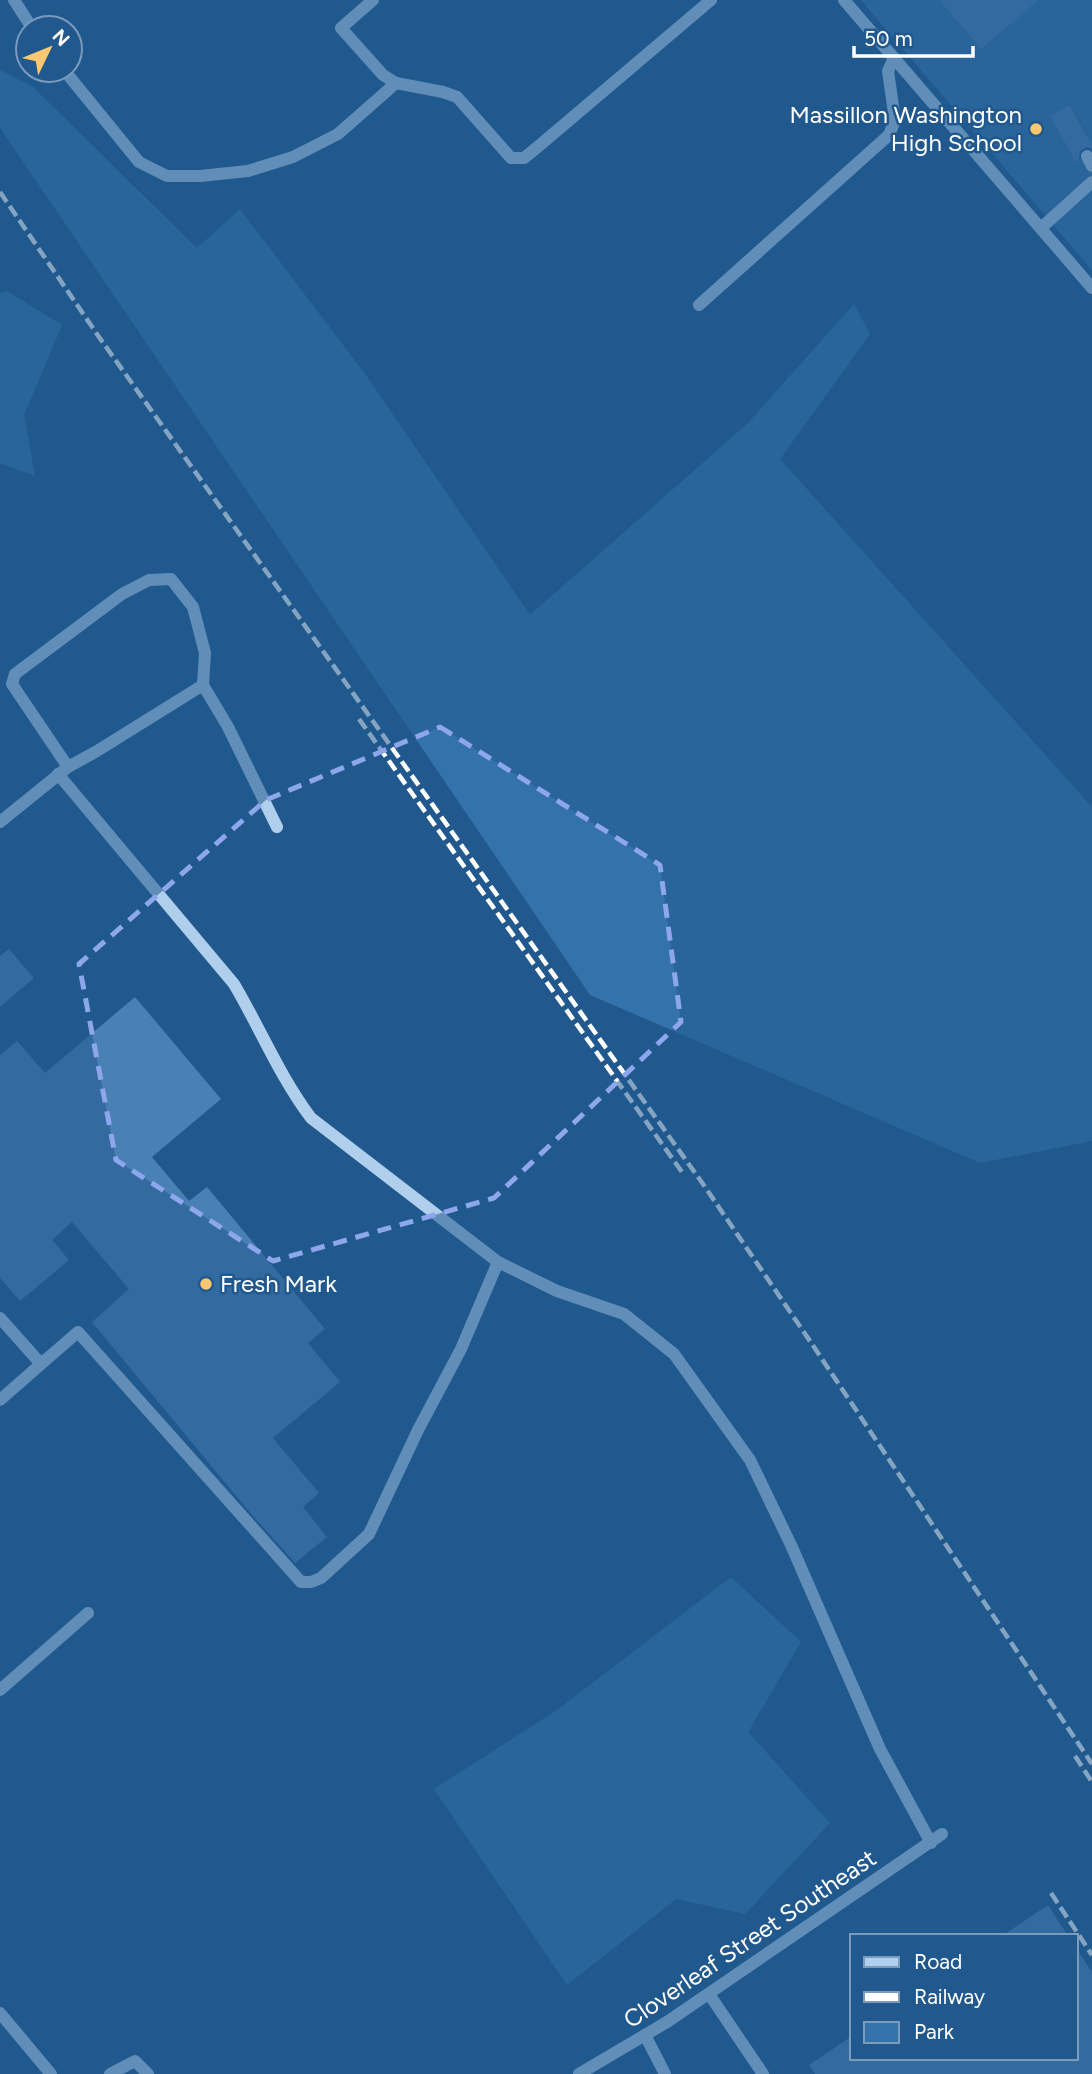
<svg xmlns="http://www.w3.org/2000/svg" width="1092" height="2074" viewBox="0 0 1092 2074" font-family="Figtree,sans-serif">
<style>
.green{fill:#3472ac}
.building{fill:#4981b5}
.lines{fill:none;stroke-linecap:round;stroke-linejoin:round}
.minor{stroke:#b0cfec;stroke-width:12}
.rail{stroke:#fff;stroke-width:4.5;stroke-dasharray:12 5;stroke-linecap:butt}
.marked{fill:none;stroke:#8ea6ec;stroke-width:5;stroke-dasharray:14 9;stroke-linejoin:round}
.poi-dot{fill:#f9c871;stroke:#21598e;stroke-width:2.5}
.labels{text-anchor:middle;stroke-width:5;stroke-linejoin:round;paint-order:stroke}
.poi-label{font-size:24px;fill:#fff;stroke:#21598e;text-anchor:end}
.street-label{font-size:24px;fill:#fff;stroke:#21598e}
</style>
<rect width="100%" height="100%" fill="#21598e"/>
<g class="green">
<path d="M861 0H939L981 49 1039 0H1092V145L1071 105 1051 116 1076 161 1092 153V270Z"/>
<path d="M0 70 33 87 197 248 240 209 368 378 530 615 748 423 854 304 870 334 780 459 1092 807V1141L980 1163 590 995 0 128Z"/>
<path d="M7 291 62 325 24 415 35 476 0 463V294Z"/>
<path d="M731 1577 801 1642 748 1732 830 1823 745 1914 676 1899 567 1985 434 1789 557 1710Z"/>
</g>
<g class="building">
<path d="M939 0H1039L981 49Z"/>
<path d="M1070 105 1092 145V149L1087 147 1080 151 1079 160 1076 162 1050 116Z"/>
<path d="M9 949 34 978 0 1007V956Z"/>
<path d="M135 997 221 1099 152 1157 189 1201 207 1187 325 1329 308 1343 340 1382 273 1438 319 1493 303 1507 327 1537 295 1563 247 1509 92 1322 129 1289 72 1222 52 1240 69 1260 20 1301 0 1278V1055L17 1041 45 1073Z"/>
<path d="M1048 1905 1068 1936H1002Z"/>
<path d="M1076 1948 1092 1972V2074H815L809 2065 852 2036V2058H1076Z"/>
</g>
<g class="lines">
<g class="minor">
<path d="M14 0 32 28"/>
<path d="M373 0 341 28 383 75 396 83 443 92 457 97 511 158H524L540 145 711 0"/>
<path d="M844 0 1092 288"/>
<path d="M64 70 139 162 167 176H200L248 171 293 157 338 134 396 83"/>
<path d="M1087 156 1092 166"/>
<path d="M1041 228 1092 182"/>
<path d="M699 305 889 135 895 120 888 71 894 58"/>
<path d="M203 685 228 727 277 827"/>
<path d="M58 774 234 984C260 1028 280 1077 311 1118L498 1262 557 1291 624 1314 674 1354 750 1460 791 1545 880 1749 931 1843"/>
<path d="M0 822 68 767 97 751 203 685 205 653 193 607 171 579 149 580 122 594 15 674 12 684 68 767"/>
<path d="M0 1318 41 1364 78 1332 301 1582H311L321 1578 369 1534 418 1430 461 1349 498 1262"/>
<path d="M0 1400 41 1364"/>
<path d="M0 1690 88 1613"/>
<path d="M709 1994 763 2074"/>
<path d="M0 2013 51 2074"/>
<path d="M645 2035 665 2074"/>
<path d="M110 2074 135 2061 148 2074"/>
<path d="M579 2074 667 2022 942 1834"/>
</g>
<g class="rail">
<path d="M0 192 99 337 703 1184 812 1344 1092 1764"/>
<path d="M359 719 682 1172"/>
<path d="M1075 1756 1092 1782"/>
<path d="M1051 1893 1092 1955"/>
</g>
</g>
<path d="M0 0H1092V2074H0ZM440 727 660 865 681 1022 494 1198 273 1261 116 1160 79 964 266 800Z" fill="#21598e" fill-opacity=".55" fill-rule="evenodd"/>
<path class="marked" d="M440 727 660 865 681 1022 494 1198 273 1261 116 1160 79 964 266 800Z"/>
<g class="poi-dot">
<circle cx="1036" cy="129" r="7"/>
<circle cx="206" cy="1284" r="7"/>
</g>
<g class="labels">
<g class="poi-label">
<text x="1022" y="123">Massillon Washington<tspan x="1022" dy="28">High School</tspan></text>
<text x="220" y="1292" text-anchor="start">Fresh Mark</text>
</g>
<g class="street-label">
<text transform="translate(750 1939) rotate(-34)" y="8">Cloverleaf Street Southeast</text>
</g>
</g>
<rect x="850" y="1934" width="228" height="126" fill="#21598e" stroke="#7a9bbb" stroke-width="2"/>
<rect x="864" y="1957" width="35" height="10" fill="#b0cfec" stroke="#7a9bbb" stroke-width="2"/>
<text x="914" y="1969" font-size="21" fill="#ffffff">Road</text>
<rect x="864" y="1992" width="35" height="10" fill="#ffffff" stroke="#7a9bbb" stroke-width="2"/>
<text x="914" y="2004" font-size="21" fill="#ffffff">Railway</text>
<rect x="864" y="2022" width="35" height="21" fill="#3472ac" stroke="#7a9bbb" stroke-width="2"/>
<text x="914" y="2039" font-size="21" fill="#ffffff">Park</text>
<g transform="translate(49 49) rotate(47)"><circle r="33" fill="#21598e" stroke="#7a9bbb" stroke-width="2"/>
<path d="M0-5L12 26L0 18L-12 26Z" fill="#f9c871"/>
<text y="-10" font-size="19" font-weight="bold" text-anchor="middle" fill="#ffffff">N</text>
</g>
<path d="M854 46v10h119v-10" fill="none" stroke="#ffffff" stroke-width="3.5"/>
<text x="864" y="46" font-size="21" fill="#ffffff" stroke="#21598e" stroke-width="5" paint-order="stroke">50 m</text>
</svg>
